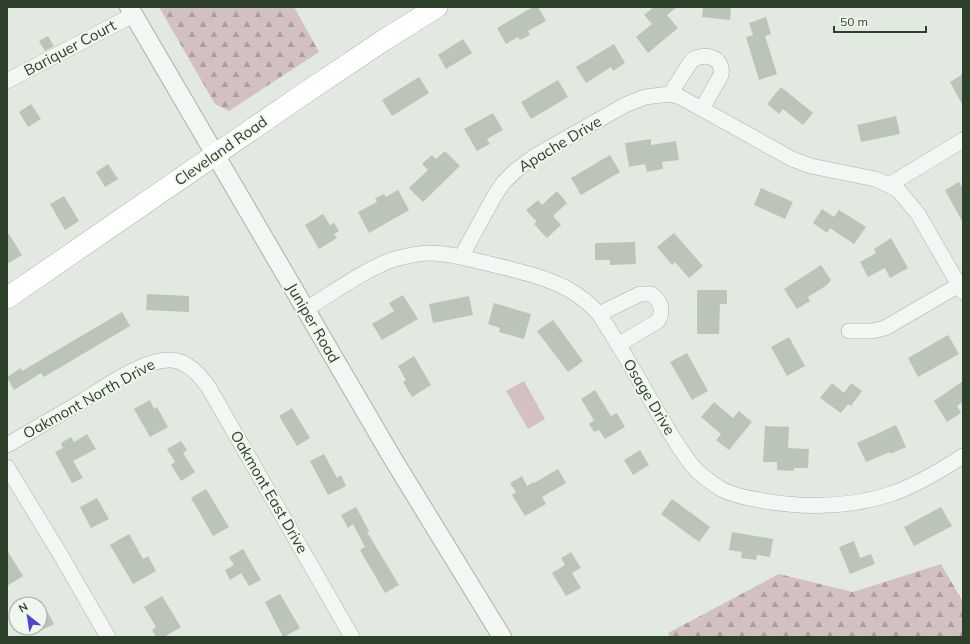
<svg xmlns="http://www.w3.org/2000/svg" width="970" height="644" viewBox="0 0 970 644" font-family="Mulish,sans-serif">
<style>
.forest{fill:url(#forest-firs)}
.pitch{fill:#d3c1c2}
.building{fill:#bac5b7}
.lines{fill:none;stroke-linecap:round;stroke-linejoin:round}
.minor-casing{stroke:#a8b3a5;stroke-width:16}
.tertiary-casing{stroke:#a8b3a5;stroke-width:20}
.secondary-casing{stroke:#a8b3a5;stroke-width:22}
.minor{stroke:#f3f7f3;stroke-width:15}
.tertiary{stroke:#f3f7f3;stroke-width:18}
.secondary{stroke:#fff;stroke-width:21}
.labels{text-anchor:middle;stroke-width:4;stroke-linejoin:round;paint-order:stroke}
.street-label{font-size:15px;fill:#2d4029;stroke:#f1f6ef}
</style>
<defs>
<pattern id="forest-firs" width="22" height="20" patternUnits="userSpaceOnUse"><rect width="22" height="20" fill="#d3c1c2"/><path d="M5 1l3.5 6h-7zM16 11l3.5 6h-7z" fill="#ac9e9e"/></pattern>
</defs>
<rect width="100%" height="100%" fill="#e2e9e0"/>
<g class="forest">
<path d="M159 7H294L319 52 229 111 215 104Z"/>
<path d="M941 564 963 602V637H670L668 633 779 574 853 592Z"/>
</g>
<path class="pitch" d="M524 381 545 419 528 429 506 391Z"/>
<g class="building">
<path d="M533 7H538L546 21 528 31 530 35 520 40 518 37 506 44 497 28Z"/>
<path d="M654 7H677L667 15 678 28 648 53 636 37 652 24 644 15Z"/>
<path d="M703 7H731L730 20 702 17Z"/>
<path d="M766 17 771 34 765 36 777 74 759 80 746 37 753 35 749 23Z"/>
<path d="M48 36 54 46 45 51 39 41Z"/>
<path d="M463 39 472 53 446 69 438 55Z"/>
<path d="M614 44 625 63 613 71 611 67 586 83 576 67Z"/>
<path d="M963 74V106L950 82Z"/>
<path d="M419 77 429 93 392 116 382 100Z"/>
<path d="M558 80 568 97 531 119 521 102Z"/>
<path d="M781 87 813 113 803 125 783 109 779 114 767 104Z"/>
<path d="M31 104 41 119 28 127 19 112Z"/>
<path d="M493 113 503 130 487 139 490 144 477 151 464 129Z"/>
<path d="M896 116 900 134 861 142 857 125Z"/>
<path d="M651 139V145L676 141 679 160 662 162 663 169 647 172 645 164 629 167 625 143Z"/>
<path d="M445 151 460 166 423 202 409 188 428 170 422 164 432 155 436 159Z"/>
<path d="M610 155 620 172 581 195 571 178Z"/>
<path d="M108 164 118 179 105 187 96 172Z"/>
<path d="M959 182 963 189V223L945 190Z"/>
<path d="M761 188 793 202 785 219 754 205Z"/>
<path d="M398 190 409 210 369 233 358 212 377 202 375 198 384 194 386 197Z"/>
<path d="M557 191 567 203 553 216 561 225 547 238 534 224 537 222 526 210 538 200 542 205Z"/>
<path d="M64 196 79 221 65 230 50 204Z"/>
<path d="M822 209 834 217 839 210 866 227 854 244 830 228 827 233 813 223Z"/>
<path d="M323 214 330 225 334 223 339 231 334 234 337 238 319 249 305 225Z"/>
<path d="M7 231 22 255 7 264Z"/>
<path d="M674 233 703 266 689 278 675 262 672 265 657 247Z"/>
<path d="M891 238 908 268 890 278 885 268 868 277 860 262 876 253 874 249Z"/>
<path d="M635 242 636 264 610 265V260H595V243Z"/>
<path d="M821 265 831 280 827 285 808 297 810 301 797 309 784 289Z"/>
<path d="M697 290H727V304H720L719 334H697Z"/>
<path d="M147 294 189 296V312L146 310Z"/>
<path d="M403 295 418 319 382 340 372 324 394 311 389 303Z"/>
<path d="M469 296 473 315 433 323 429 304Z"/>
<path d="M494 303 531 314 524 339 499 332 500 328 488 324Z"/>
<path d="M122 312 130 326 44 377 41 373 14 390 7 377 21 368 22 371Z"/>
<path d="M553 320 583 361 568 372 537 331Z"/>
<path d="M948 335 959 354 918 377 908 358Z"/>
<path d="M789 337 805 366 787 376 771 347Z"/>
<path d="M687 353 708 391 692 400 670 362Z"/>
<path d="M414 356 431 385 412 397 403 382 406 380 398 366Z"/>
<path d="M963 381V402L957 406 961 413 947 422 934 401Z"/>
<path d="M832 383 844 393 851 383 862 391 851 406 848 404 841 413 820 398Z"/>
<path d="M595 390 611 416 617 413 625 427 605 439 599 430 594 432 589 424 594 420 581 399Z"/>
<path d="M150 400 154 409 157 407 168 427 150 437 134 409Z"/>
<path d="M714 402 733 418 739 411 752 422 729 450 716 440 721 434 701 417Z"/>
<path d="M292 408 310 438 297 446 279 416Z"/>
<path d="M896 425 906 447 890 454V452L866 462 857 443Z"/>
<path d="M765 426 789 427 788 448 809 449 808 468H794V471L777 470V462H763Z"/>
<path d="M87 434 96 449 73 461 83 478 72 483 55 452 63 448 61 443 71 437 74 442Z"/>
<path d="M181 441 187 450 183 453 195 472 181 481 171 465 175 462 167 449Z"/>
<path d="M640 450 649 465 633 475 624 460Z"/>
<path d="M324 454 337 478 341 475 346 486 328 495 310 461Z"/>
<path d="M558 469 566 483 542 497 546 504 525 516 512 495 516 492 510 483 522 476 527 486 534 482V483Z"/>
<path d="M206 489 229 527 213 536 191 498Z"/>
<path d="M97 498 109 519 91 528 80 507Z"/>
<path d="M672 499 710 527 699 542 661 514Z"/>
<path d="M356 507 369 531 367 532 399 585 385 593 360 550 365 547 353 524 348 528 341 515Z"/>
<path d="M941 507 952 526 914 546 904 527Z"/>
<path d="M732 532 773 539 770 557 757 555 756 560 741 558 742 552 729 550Z"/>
<path d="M129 534 143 559 148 556 156 571 133 584 110 545Z"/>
<path d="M854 541 860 558 871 554 875 564 850 574 839 547Z"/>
<path d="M243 549 261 580 249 586 241 573 230 580 225 570 234 565 229 557Z"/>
<path d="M7 550 23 576 7 586Z"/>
<path d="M571 552 581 568 572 573 581 588 566 596 552 573 565 565 561 558Z"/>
<path d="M280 594 300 628 284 637H283L265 602Z"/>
<path d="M162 596 181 627 164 637H156L152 630 156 627 144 607Z"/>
<path d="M47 611 54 624 40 631V614Z"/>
</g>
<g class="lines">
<g class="minor-casing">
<g id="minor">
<path d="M7 81 133 15"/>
<path d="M670 94 692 60C705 52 724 57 721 75L702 109"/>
<path d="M889 185 963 140"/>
<path d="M461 257 495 195 504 182 515 171 535 156 625 105 645 97 670 94 680 97 702 109 792 159 811 166 875 179 889 185 899 191 918 214 963 292"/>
<path d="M305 310C331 294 366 268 395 259 406 256 419 253 431 253 448 253 465 258 482 262 510 269 540 275 566 288 579 295 590 304 599 314 621 347 640 382 660 416 671 434 682 455 697 471 704 477 713 484 721 489 732 495 747 498 759 500 803 508 848 508 891 494 914 486 943 469 963 456"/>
<path d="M599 314 640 294H651C661 301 664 310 658 321L618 345"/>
<path d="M849 331H872L885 328 959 285"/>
<path d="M7 445C32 431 56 416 81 402 103 388 145 358 171 360 188 361 200 375 209 388L352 637"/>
<path d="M7 467 60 554 108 637"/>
</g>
</g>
<g class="tertiary-casing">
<path id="tertiary" d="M129 7 393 459 502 637"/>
</g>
<g class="secondary-casing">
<path id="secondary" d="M7 298 299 97 384 40 437 7"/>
</g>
<use href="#minor" class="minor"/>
<use href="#tertiary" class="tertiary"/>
<use href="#secondary" class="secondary"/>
</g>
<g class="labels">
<g class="street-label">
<text transform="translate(70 48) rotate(-28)" y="5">Bariquer Court</text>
<text transform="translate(560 144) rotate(-31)" y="5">Apache Drive</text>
<text transform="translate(221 151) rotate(-35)" y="5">Cleveland Road</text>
<text transform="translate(313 323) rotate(60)" y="5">Juniper Road</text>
<text transform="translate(649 397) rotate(59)" y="5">Osage Drive</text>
<text transform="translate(89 399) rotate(-29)" y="5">Oakmont North Drive</text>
<text transform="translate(269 492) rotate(60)" y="5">Oakmont East Drive</text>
</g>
</g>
<rect width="970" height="644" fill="none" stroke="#2d4029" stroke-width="16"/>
<g transform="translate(28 616) rotate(330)"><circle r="19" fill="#f1f6ef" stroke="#a3ada0"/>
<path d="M0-3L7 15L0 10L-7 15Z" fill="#4c47cc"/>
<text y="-6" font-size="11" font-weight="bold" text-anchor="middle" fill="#2d4029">N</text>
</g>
<path d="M834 26v6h92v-6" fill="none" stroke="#2d4029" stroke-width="2"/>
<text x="840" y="26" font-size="12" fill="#2d4029" stroke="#f1f6ef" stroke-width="3" paint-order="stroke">50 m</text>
</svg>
